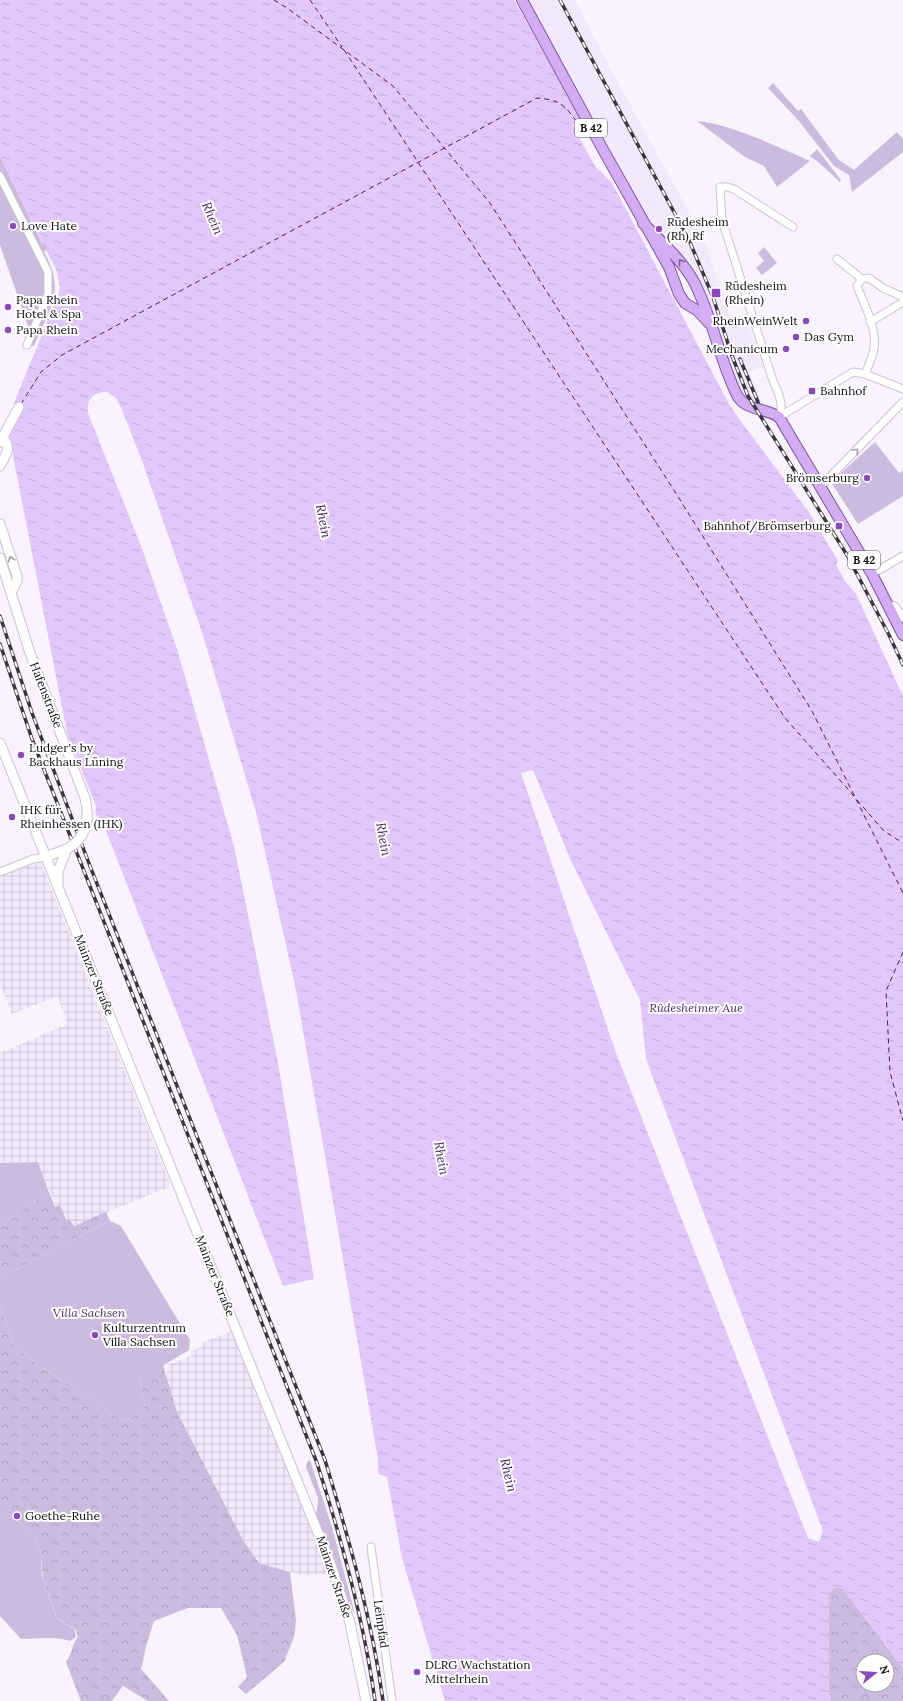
<svg xmlns="http://www.w3.org/2000/svg" width="903" height="1701" font-family="Lora,serif">
<defs>
<pattern id="industrial-grid" width="8" height="8" patternUnits="userSpaceOnUse"><rect width="8" height="8" fill="#f2e9fd"/><path d="M0 4h8M4 0v8" fill="none" stroke="#cec7d8"/></pattern>
<pattern id="forest-crowns" width="20" height="18" patternUnits="userSpaceOnUse"><rect width="20" height="18" fill="#cdbbdf"/><path d="M2 6a3 3 0 1 1 6 0M12 15a3 3 0 1 1 6 0" fill="none" stroke="#afa0be"/></pattern>
<pattern id="water-ripples" width="26" height="14" patternUnits="userSpaceOnUse"><rect width="26" height="14" fill="#e2c7fd"/><path d="M2 4q2-2 4 0t4 0M15 11q2-2 4 0t4 0" fill="none" stroke="#c1aad8"/></pattern>
</defs>
<rect width="100%" height="100%" fill="#f9f3fe"/>
<!-- built -->
<path fill="#f2e9fd" d="M525 0H575L617 81 705 241 731 319 745 315 763 367 749 372 762 402H755L742 396 704 297 656 234 646 218Z"/>
<!-- industrial -->
<path fill="url(#industrial-grid)" d="M40 861 171 1186 74 1226 66 1220 56 1207 38 1162 0 1163V1053L68 1024 57 996 12 1014 0 983V877Z
M232 1331 329 1574 302 1575 259 1563 243 1540 177 1412 166 1376 167 1365 193 1355 191 1351 202 1347 201 1343Z"/>
<!-- green -->
<path fill="#cdbbdf" d="M773 83 798 111 801 109 838 159 854 170 897 132 903 139V152L852 192 849 175 834 166 798 120 768 88Z
M697 121C731 124 778 147 810 161L777 187 764 166 745 157Z
M817 149 841 180 840 182 817 161 810 156Z
M0 156 42 243H45L47 248 44 252C66 291 50 308 34 346L27 345 30 332 0 245Z
M764 247 777 263 762 275 756 268 764 261 758 253Z
M875 442 899 473 903 471V496L858 524 831 482Z
M38 1162 49 1192 0 1226V1163Z
M110 1221 121 1226 190 1340 189 1350 139 1380 145 1406 138 1413 126 1421 111 1414 81 1391 42 1368 14 1345 0 1305V1278Z
M310 1460 332 1527 355 1614 350 1606 334 1560 316 1515 318 1503V1498L306 1467 307 1462Z
M0 1512 18 1521 35 1535 41 1554 42 1576 55 1614 60 1620 75 1630 76 1637 70 1641C54 1636 38 1639 21 1639L0 1616Z"/>
<!-- forest -->
<path fill="url(#forest-crowns)" fill-rule="evenodd" d="M49 1192 55 1207 60 1205 66 1220 69 1219 74 1226 106 1212 110 1221 0 1278V1226Z
M0 1305 14 1345 42 1368 81 1391 111 1414 126 1421 138 1413 145 1406 139 1380 163 1365 177 1412 243 1540 259 1563 290 1572 296 1621 294 1637 284 1662 246 1694 238 1687 247 1677 237 1635 221 1608H188L154 1621 147 1643 141 1669 169 1701H148L123 1686 112 1701H81L66 1662C72 1654 72 1644 78 1637L76 1630 59 1619 55 1613 43 1579 41 1554 35 1535 18 1521 0 1512Z
M836 1587 843 1589 903 1668V1701H831L829 1694V1592ZM863 1661H887V1685H863Z"/>
<!-- water -->
<path fill="url(#water-ripples)" fill-rule="evenodd" d="M0 0H514L581 118 572 125 595 166 612 183 729 404 742 423 808 511 838 561 836 565 845 581 856 594 903 696V1668L843 1589 836 1587 829 1593V1694L831 1701H445L402 1558 387 1477 378 1474V1459L295 985 256 812 202 632 141 458 120 405 116 398 107 392C94 391 86 399 88 413L141 546 177 649 234 846 278 1063 314 1279 283 1286 105 828 95 813 96 806 67 733 9 435 23 411 14 403 59 293 60 287 56 269 46 250 47 248 45 243 43 244 0 156ZM533 770 572 863 640 1000 646 1059 823 1531 819 1542 808 1538 616 1053 521 773Z"/>
<g fill="none" stroke-linecap="round" stroke-linejoin="round">
<!-- ferry -->
<path stroke="#411e5c" stroke-width="1" stroke-dasharray="5 4" stroke-linecap="butt" d="M274 0 287 8 393 86 490 203 677 495 812 711 903 893
M310 0 342 47
M344 50 785 718 854 796
M21 404 41 372 62 355 537 98C559 100 563 103 577 122
M857 800 884 831 903 843
M903 952 886 991 890 1072 903 1121"/>
<defs>
<path id="street" d="M0 176 48 272V294L27 345
M837 259 862 279 857 286C864 305 877 327 874 348 873 357 868 366 865 374
M862 279 869 278 883 288 903 297
M870 322 903 302
M779 417C785 403 777 391 772 378L722 220 720 187H727L734 189 793 227
M779 417 853 372 865 374 903 389
M821 486 903 402
M872 574 903 556
M889 605 895 606 903 618
M0 872 33 859 45 857
M371 1547 392 1701"/>
<path id="secondary" d="M0 442 19 407
M0 466C5 456 13 447 2 438
M0 524 17 576V581L11 593
M0 558 30 653
M0 743 331 1565 350 1623 366 1701
M45 857 67 849
M58 883V871L67 849"/>
<path id="primary" d="M522 0 601 146 669 267 679 294 685 303 698 311 709 323
M643 223C661 242 680 258 693 280 713 317 719 360 738 397 748 411 766 408 779 417L872 574 903 635"/>
</defs>
<!-- street casing -->
<use href="#street" stroke="#cbc2d4" stroke-width="9"/>
<!-- secondary casing -->
<use href="#secondary" stroke="#cbc2d4" stroke-width="11"/>
<!-- primary casing -->
<use href="#primary" stroke="#7c52a1" stroke-width="12"/>
<!-- street -->
<use href="#street" stroke="#fff" stroke-width="7"/>
<!-- secondary -->
<use href="#secondary" stroke="#fff" stroke-width="9"/>
<!-- primary -->
<use href="#primary" stroke="#d3adf4" stroke-width="10"/>
<defs>
<path id="rail" d="M560 0 689 240 713 297 732 356 748 396 847 555 889 635 903 665
M740 359 758 402
M0 616 32 713 90 866 325 1460C349 1540 372 1619 383 1701
M0 644 32 739 317 1463C342 1541 364 1620 375 1701"/>
</defs>
<!-- rail casing -->
<use href="#rail" stroke="#39363c" stroke-width="3.5"/>
<!-- rail -->
<use href="#rail" stroke="#fff" stroke-width="2" stroke-dasharray="6" stroke-linecap="butt"/>
<defs>
<path id="secondary-bridge" d="M30 653 85 798C90 818 88 837 67 849"/>
</defs>
<!-- secondary-bridge casing -->
<use href="#secondary-bridge" stroke="#cbc2d4" stroke-width="11" stroke-linecap="butt"/>
<!-- secondary-bridge -->
<use href="#secondary-bridge" stroke="#fff" stroke-width="9"/>
</g>
<!-- one-way arrows -->
<defs><path id="oneway-chevron" d="M-2-3.5L2.5 0L-2 3.5" fill="none" stroke-width="1.6" stroke-linecap="round" stroke-linejoin="round"/></defs>
<use stroke="#7c658f" href="#oneway-chevron" transform="translate(681 262) rotate(-128)"/>
<g stroke="#a09fa1">
<use href="#oneway-chevron" transform="translate(856 451) rotate(-46)"/>
<use href="#oneway-chevron" transform="translate(11 559) rotate(-108)"/>
</g>
<!-- markers -->
<g fill="#8b49be" stroke="#fff" stroke-width="1.5">
<circle cx="13" cy="226" r="4"/>
<circle cx="659" cy="229" r="4"/>
<rect x="711" y="288" width="10" height="10" rx="2"/>
<circle cx="8" cy="307" r="4"/>
<circle cx="806" cy="321" r="4"/>
<circle cx="8" cy="330" r="4"/>
<circle cx="796" cy="337" r="4"/>
<circle cx="786" cy="349" r="4"/>
<rect x="808" y="387" width="8" height="8" rx="2"/>
<circle cx="867" cy="478" r="4"/>
<rect x="835" y="522" width="8" height="8" rx="2"/>
<circle cx="21" cy="755" r="4"/>
<circle cx="12" cy="817" r="4"/>
<circle cx="95" cy="1335" r="4"/>
<circle cx="17" cy="1516" r="4"/>
<circle cx="417" cy="1672" r="4"/>
</g>
<g text-anchor="middle" stroke-width="4" stroke-linejoin="round" paint-order="stroke">
<!-- shield labels -->
<g fill="#fff" stroke="#58565a" stroke-width="1">
<rect x="575" y="119" width="32" height="18" rx="3"/>
<rect x="848" y="551" width="32" height="18" rx="3"/>
</g>
<g font-size="11" font-weight="bold" fill="#110e14">
<text x="591" y="132">B 42</text>
<text x="864" y="564">B 42</text>
</g>
<!-- poi labels -->
<g font-size="12" fill="#110e14" stroke="#fff" text-anchor="start">
<text x="667" y="226">Rüdesheim<tspan x="667" dy="14">(Rh) Rf</tspan></text>
<text x="21" y="230">Love Hate</text>
<text x="725" y="290">Rüdesheim<tspan x="725" dy="14">(Rhein)</tspan></text>
<text x="16" y="304">Papa Rhein<tspan x="16" dy="14">Hotel &amp; Spa</tspan></text>
<text x="798" y="325" text-anchor="end">RheinWeinWelt</text>
<text x="16" y="334">Papa Rhein</text>
<text x="804" y="341">Das Gym</text>
<text x="778" y="353" text-anchor="end">Mechanicum</text>
<text x="820" y="395">Bahnhof</text>
<text x="859" y="482" text-anchor="end">Brömserburg</text>
<text x="831" y="530" text-anchor="end">Bahnhof/Brömserburg</text>
<text x="29" y="752">Ludger's by<tspan x="29" dy="14">Backhaus Lüning</tspan></text>
<text x="20" y="814">IHK für<tspan x="20" dy="14">Rheinhessen (IHK)</tspan></text>
<text x="103" y="1332">Kulturzentrum<tspan x="103" dy="14">Villa Sachsen</tspan></text>
<text x="25" y="1520">Goethe-Ruhe</text>
<text x="425" y="1669">DLRG Wachstation<tspan x="425" dy="14">Mittelrhein</tspan></text>
</g>
<!-- street labels -->
<g font-size="12" fill="#110e14" stroke="#fff">
<text transform="translate(46 695) rotate(69)" y="4">Hafenstraße</text>
<text transform="translate(94 975) rotate(68)" y="4">Mainzer Straße</text>
<text transform="translate(215 1276) rotate(68)" y="4">Mainzer Straße</text>
<text transform="translate(334 1577) rotate(71)" y="4">Mainzer Straße</text>
<text transform="translate(381 1624) rotate(82)" y="4">Leinpfad</text>
</g>
<!-- park labels -->
<g font-size="12" font-style="italic" fill="#502e6d" stroke="#fff">
<text x="696" y="1012">Rüdesheimer Aue</text>
<text x="89" y="1317">Villa Sachsen</text>
</g>
<!-- water labels -->
<g font-size="13" font-style="italic" fill="#411e5c" stroke="#fff">
<text transform="translate(213 218) rotate(67)" y="5">Rhein</text>
<text transform="translate(324 521) rotate(79)" y="5">Rhein</text>
<text transform="translate(384 839) rotate(80)" y="5">Rhein</text>
<text transform="translate(442 1158) rotate(80)" y="5">Rhein</text>
<text transform="translate(509 1475) rotate(77)" y="5">Rhein</text>
</g>
</g>
<!-- north arrow -->
<g transform="translate(875 1673) rotate(72)"><circle r="19" fill="#ffffff" stroke="#a09fa1"/>
<path d="M0-3L7 15L0 10L-7 15Z" fill="#8b49be"/>
<text y="-6" font-size="11" font-weight="bold" text-anchor="middle" fill="#110e14">N</text>
</g>
</svg>
